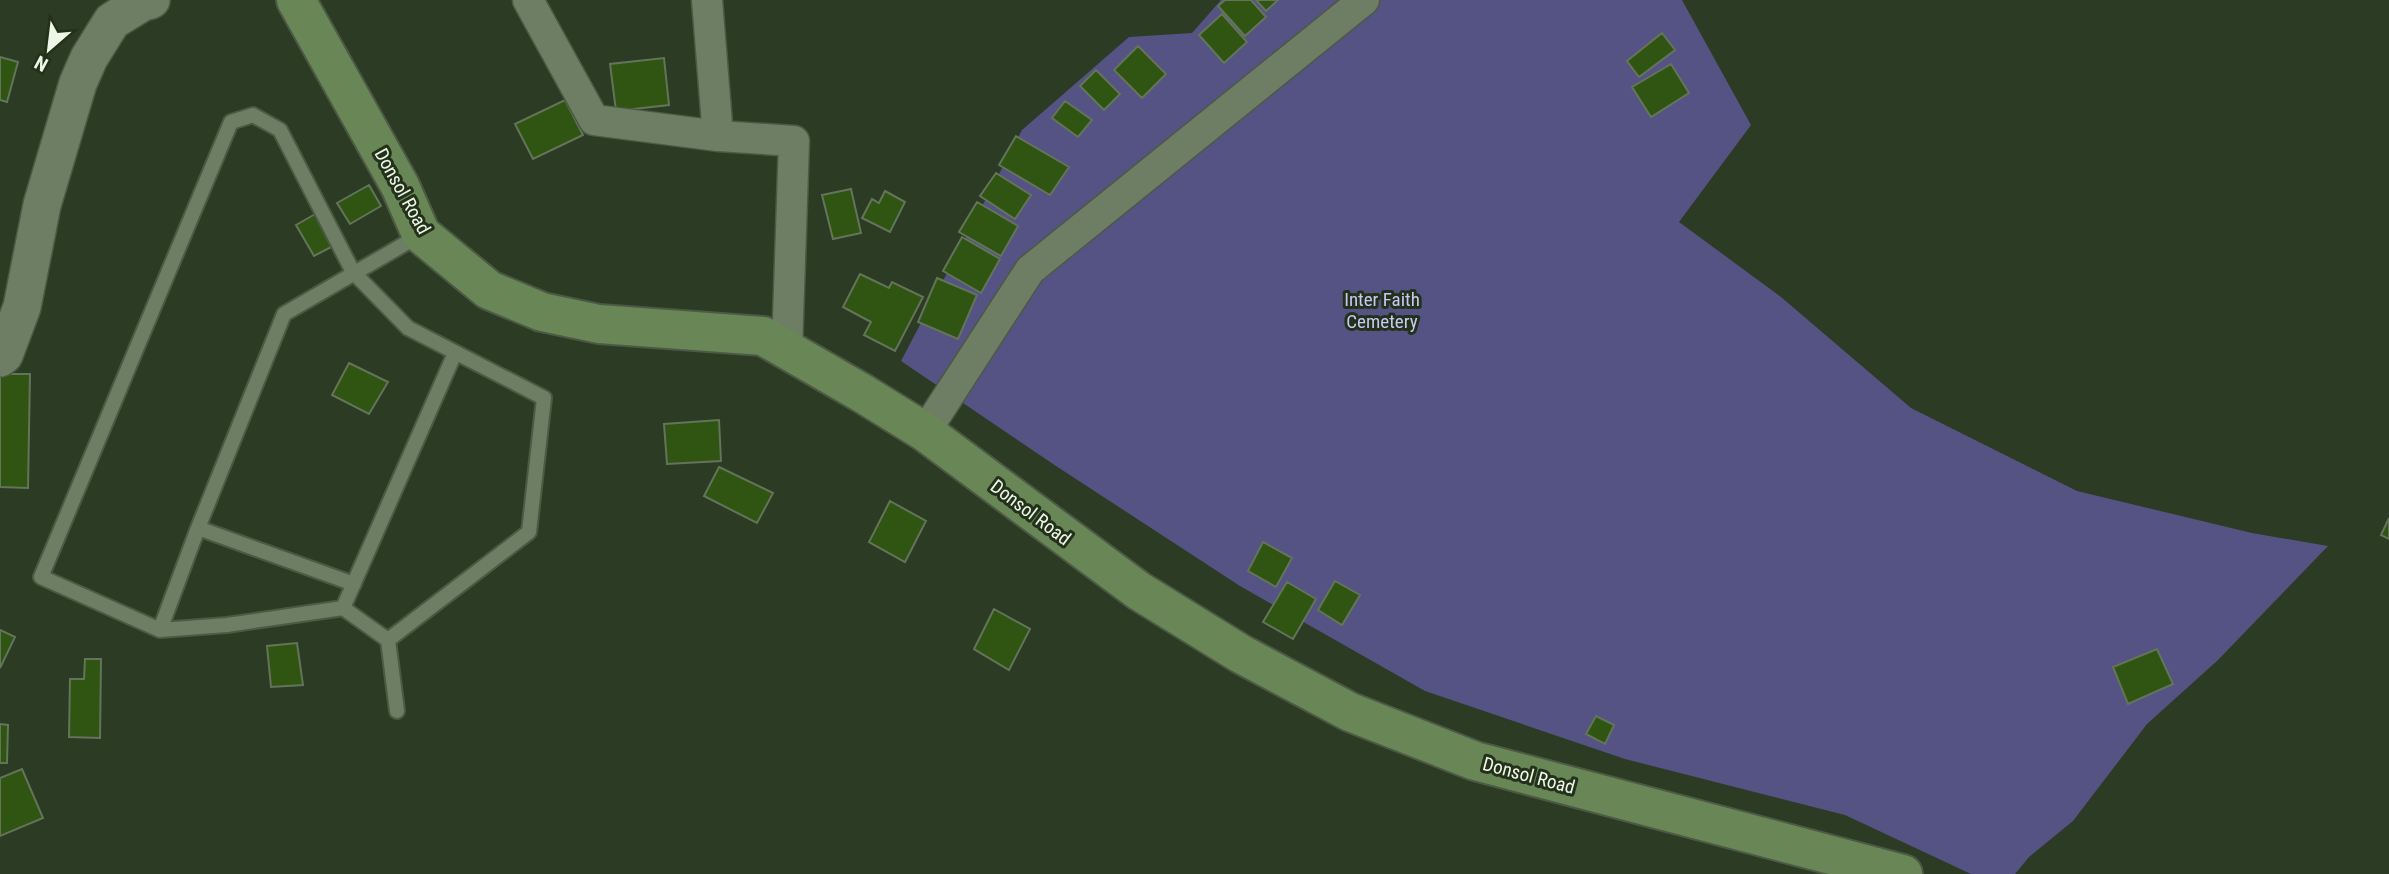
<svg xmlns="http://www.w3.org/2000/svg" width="2389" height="874" font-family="'Roboto Condensed',sans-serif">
<rect width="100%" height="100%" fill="#2c3b24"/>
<!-- green -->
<path fill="#555384" d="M1221 0H1682L1751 125 1679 222 1781 297 1911 408 2077 491 2252 533 2328 546 2218 660 2147 724 2073 821 2029 857 2015 874H1971L1845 815 1625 759 1425 691 1240 586 1056 466 901 361 1022 130 1129 37 1192 33Z"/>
<!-- building -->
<path fill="#305512" stroke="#63745a" stroke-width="2" d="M1225 0H1251L1266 17 1245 36 1218 6Z
M1256 0H1278L1266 11Z
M1222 14 1247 42 1224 63 1199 35Z
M1662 33 1675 50 1639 77 1627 61Z
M1138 46 1166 74 1142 98 1114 70Z
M0 57 18 62 7 102 0 100Z
M664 58 669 105 616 111 610 64Z
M1671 64 1689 93 1651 117 1632 87Z
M1096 70 1120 94 1104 110 1080 86Z
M565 100 583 135 533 159 515 124Z
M1065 101 1092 120 1078 137 1052 118Z
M1016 136 1069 167 1050 195 999 165Z
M996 173 1031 195 1015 219 980 196Z
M369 185 381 206 350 224 337 203Z
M851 189 861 233 833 239 822 195Z
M885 191 905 202 890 232 862 218 872 199 879 203Z
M977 202 1018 226 1001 256 959 232Z
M317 213 335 245 314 256 296 225Z
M962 237 1000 259 981 293 943 271Z
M860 274 889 288 892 282 923 297 895 351 864 335 871 322 843 307Z
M937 278 977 295 958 339 918 322Z
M349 363 388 382 369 414 332 395Z
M0 374H30L28 488 0 487Z
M719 420 721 461 667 464 664 424Z
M719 467 773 493 757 523 704 496Z
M890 501 926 521 905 562 869 542Z
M2389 518V539L2381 535Z
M1263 542 1292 558 1276 587 1248 571Z
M1335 581 1360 595 1342 625 1318 610Z
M1287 582 1316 599 1293 639 1263 622Z
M994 609 1030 629 1009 670 974 649Z
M0 630 15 637 0 668Z
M297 643 303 685 271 687 267 646Z
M2157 649 2173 684 2128 704 2113 667Z
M85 659H101L100 738 69 737 70 679H84Z
M1596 716 1614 725 1605 744 1586 734Z
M0 724 8 725 7 763H0Z
M22 769 43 818 0 836V778Z"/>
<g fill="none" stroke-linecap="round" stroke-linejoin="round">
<defs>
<path id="service" d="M198 528 354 584
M343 608 455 353
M160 630 198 528 284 314 420 235
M388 640 529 532 544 398 408 328 353 272 280 130 253 115 231 122 41 577 160 630 227 625 343 608 388 640 397 711"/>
<path id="minor" d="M528 0 594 120 718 136 794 141 787 349
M707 0 718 136
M925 432 1030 270 1364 0"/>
<path id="tertiary" d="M0 358 4 355 22 307 42 205 78 83 89 58 112 21 143 2 151 0"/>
<path id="secondary" d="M296 0 400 186 421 234 489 290 542 312 599 324 763 336 862 393 925 432 1139 591 1241 654 1350 712 1475 761 1903 874"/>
</defs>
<!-- service casing -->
<use href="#service" stroke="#4c5945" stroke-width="18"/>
<!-- minor casing -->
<use href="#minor" stroke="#4c5945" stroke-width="33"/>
<!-- tertiary casing -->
<use href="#tertiary" stroke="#4c5945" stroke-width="40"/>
<!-- secondary casing -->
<use href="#secondary" stroke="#4c5945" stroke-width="42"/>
<!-- service -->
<use href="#service" stroke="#6d7e64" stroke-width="14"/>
<!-- minor -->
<use href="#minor" stroke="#6d7e64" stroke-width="30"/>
<!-- tertiary -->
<use href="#tertiary" stroke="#6d7e64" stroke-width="37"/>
<!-- secondary -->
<use href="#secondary" stroke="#698656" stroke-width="38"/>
</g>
<g text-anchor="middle" stroke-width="6" stroke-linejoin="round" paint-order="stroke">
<!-- street labels -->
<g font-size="19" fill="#edf7e8" stroke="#23311a">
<text transform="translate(403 191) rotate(61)" y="7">Donsol Road</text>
<text transform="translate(1031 512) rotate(37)" y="7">Donsol Road</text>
<text transform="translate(1529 775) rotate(15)" y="7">Donsol Road</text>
</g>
<!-- park labels -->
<g font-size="19" fill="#c7c8f6" stroke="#23311a">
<text x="1382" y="306">Inter Faith<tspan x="1382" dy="22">Cemetery</tspan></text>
</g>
</g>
<!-- north arrow -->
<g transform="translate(49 49) rotate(208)" stroke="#23311a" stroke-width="5" paint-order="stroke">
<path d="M0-5L12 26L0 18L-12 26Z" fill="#edf7e8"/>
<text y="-10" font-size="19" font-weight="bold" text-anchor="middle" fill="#edf7e8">N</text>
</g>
</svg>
